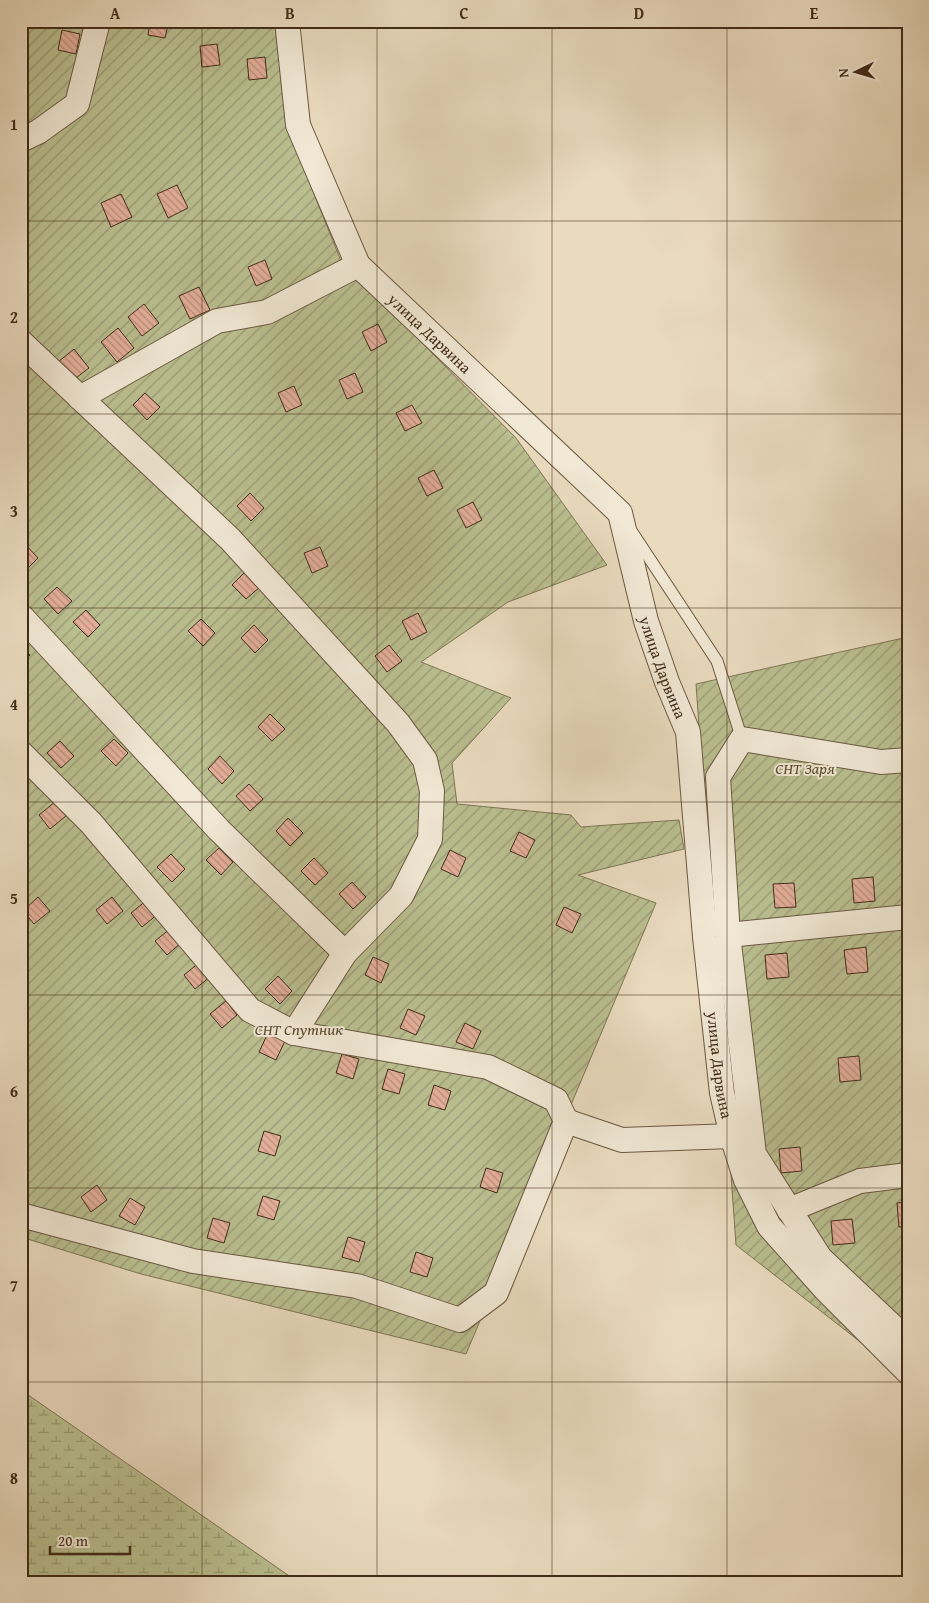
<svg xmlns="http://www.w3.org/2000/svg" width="929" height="1603" font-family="'Gentium Book Plus',serif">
<defs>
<pattern id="wetland-marsh" width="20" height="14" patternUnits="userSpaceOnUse" patternTransform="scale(1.25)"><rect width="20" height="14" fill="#babf90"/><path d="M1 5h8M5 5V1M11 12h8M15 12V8" fill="none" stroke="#999b75"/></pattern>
<pattern id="garden-furrows" width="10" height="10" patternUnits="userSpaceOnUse" patternTransform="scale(1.25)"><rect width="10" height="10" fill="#babf90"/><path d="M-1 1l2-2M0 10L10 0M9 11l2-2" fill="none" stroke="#999b75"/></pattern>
<pattern id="building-back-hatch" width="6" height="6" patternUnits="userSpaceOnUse" patternTransform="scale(1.25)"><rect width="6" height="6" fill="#e4af9a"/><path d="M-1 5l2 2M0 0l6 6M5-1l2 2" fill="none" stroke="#ba8f7d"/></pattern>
</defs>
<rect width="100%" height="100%" fill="#eadbbf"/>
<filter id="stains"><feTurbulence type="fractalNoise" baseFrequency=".004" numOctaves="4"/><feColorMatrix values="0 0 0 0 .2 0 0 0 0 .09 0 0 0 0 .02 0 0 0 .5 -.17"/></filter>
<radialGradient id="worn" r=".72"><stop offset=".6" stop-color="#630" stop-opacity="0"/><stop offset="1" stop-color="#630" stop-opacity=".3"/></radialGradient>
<!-- wetland -->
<path fill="url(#wetland-marsh)" stroke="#7e7654" d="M21 1390 298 1582H21Z"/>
<!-- garden -->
<path fill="url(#garden-furrows)" stroke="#7e7654" d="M21 21H275L286 124 341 261 516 438 607 565 508 602 421 662 511 698 452 763 457 804 571 815 581 827 679 820 684 849 578 875 656 903 466 1354 141 1274 21 1237Z
M908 637V1379L736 1245 696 684Z"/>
<!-- building -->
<path fill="url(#building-back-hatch)" stroke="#412c18" d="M150 21H169L165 38 148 35Z
M62 30 80 34 76 54 58 50Z
M217 44 220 65 202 67 200 46Z
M265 57 267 78 249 80 247 59Z
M177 185 188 208 168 218 157 194Z
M121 194 132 217 111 227 101 203Z
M265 260 272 279 256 286 248 267Z
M199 287 210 310 190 319 179 296Z
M144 304 159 323 142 336 128 317Z
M378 324 387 342 371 351 362 332Z
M118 328 134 348 117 362 101 342Z
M74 349 89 368 72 381 58 362Z
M355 373 363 392 347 399 339 380Z
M294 386 302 405 286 412 278 393Z
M145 393 160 407 147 420 133 405Z
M412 405 422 423 405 431 396 413Z
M434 470 443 488 427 496 418 478Z
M250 493 264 508 251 521 237 506Z
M473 502 482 520 466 528 457 510Z
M24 543 38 558 25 571 21 566V546Z
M320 547 328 566 312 573 304 553Z
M245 572 260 587 246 599 232 585Z
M57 587 72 601 58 614 44 599Z
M86 610 100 625 88 637 73 622Z
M418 613 427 632 411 640 402 621Z
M201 619 215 633 203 646 188 631Z
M254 625 268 640 255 653 241 638Z
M389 645 402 661 387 672 375 656Z
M21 646 30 655 21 664Z
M270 714 285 729 272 741 258 727Z
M114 739 128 753 116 766 101 751Z
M60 741 74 756 61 768 47 753Z
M220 756 234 771 222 784 208 769Z
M249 784 263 799 250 811 236 796Z
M55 802 66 816 50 829 39 815Z
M288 818 303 833 290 846 276 831Z
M519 832 535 840 526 858 510 851Z
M219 848 233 862 221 875 206 860Z
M450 850 466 858 458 877 441 869Z
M171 854 185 869 172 882 157 867Z
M314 858 328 873 315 885 301 871Z
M873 877 875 901 854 903 852 879Z
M352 882 366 897 353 909 339 894Z
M794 883 796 907 775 908 773 884Z
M38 897 50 911 34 924 23 911Z
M112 897 123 911 107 924 96 910Z
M147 900 158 914 142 927 131 913Z
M564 907 581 914 572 933 556 925Z
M171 928 182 942 167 955 155 941Z
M866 947 868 972 847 974 844 950Z
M787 953 789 977 767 979 765 955Z
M373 957 389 964 381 983 365 975Z
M200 962 211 976 195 989 184 975Z
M278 976 292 991 280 1004 265 989Z
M226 1001 237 1015 222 1028 210 1014Z
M408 1009 425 1016 416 1035 400 1028Z
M465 1023 481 1031 473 1049 456 1042Z
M268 1033 285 1041 276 1060 259 1052Z
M342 1054 359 1059 353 1079 336 1073Z
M859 1056 861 1080 840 1082 838 1058Z
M388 1069 405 1074 399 1094 382 1089Z
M434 1085 451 1091 445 1110 428 1105Z
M264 1131 281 1136 275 1156 258 1151Z
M800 1147 802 1171 781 1173 779 1149Z
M486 1168 503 1173 497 1193 480 1187Z
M97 1185 107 1200 91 1212 81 1197Z
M263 1196 280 1201 274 1220 257 1215Z
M130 1198 145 1207 135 1225 119 1216Z
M908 1202V1226L899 1227 897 1203Z
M213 1218 230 1223 224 1243 207 1238Z
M852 1219 855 1243 833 1245 831 1221Z
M348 1237 365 1242 359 1262 342 1257Z
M416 1252 433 1258 427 1277 410 1272Z"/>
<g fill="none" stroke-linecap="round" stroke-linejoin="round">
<defs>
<path id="lane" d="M632 532 717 661 742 739"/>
<g id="street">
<path id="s1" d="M287 21 298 125 358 265 620 513 646 621 667 682 688 732 705 937 722 1093 732 1136 746 1180 769 1226 826 1290 908 1372"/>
<path d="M21 140 38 132 77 104 98 21"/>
<path d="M21 342 230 539 398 723 425 760 432 791 430 839 401 896 345 953 294 1033"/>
<path d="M80 398 217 321 267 312 358 265"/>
<path d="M21 616 219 830 345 953"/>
<path d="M21 753 91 823 250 1010 294 1033 488 1067 556 1100 566 1121 496 1293 460 1320 357 1286 193 1261 21 1215"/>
<path d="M908 760 881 762 742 739 718 777 728 935 754 1154 820 1258 908 1341"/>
<path d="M728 935 908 917"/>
<path d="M566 1121 622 1140 732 1136"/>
<path d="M789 1210 860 1181 908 1175"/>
</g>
</defs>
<!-- lane casing -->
<use href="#lane" stroke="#6b5842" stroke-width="13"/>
<!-- street casing -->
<use href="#street" stroke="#6b5842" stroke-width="26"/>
<!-- lane -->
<use href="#lane" stroke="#f1e8d5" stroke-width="11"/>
<!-- street -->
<use href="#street" stroke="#f1e8d5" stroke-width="24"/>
</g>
<!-- grid -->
<path fill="none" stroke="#412c18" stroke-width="1" stroke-opacity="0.55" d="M202 21V1582M377 21V1582M552 21V1582M727 21V1582M21 221H908M21 414H908M21 608H908M21 802H908M21 995H908M21 1188H908M21 1382H908"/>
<g text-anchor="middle" stroke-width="4" stroke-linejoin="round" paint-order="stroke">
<!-- street labels -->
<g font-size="16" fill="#412c18" stroke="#f1e8d5">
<text dy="6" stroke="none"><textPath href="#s1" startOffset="356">улица Дарвина</textPath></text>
<text dy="6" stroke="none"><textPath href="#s1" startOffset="778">улица Дарвина</textPath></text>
<text dy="6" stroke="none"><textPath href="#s1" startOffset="1182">улица Дарвина</textPath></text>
</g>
<!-- park labels -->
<g font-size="16" font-style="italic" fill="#594930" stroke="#f1e8d5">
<text x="805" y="774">СНТ Заря</text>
<text x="299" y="1035">СНТ Спутник</text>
</g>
</g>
<!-- margin -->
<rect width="929" height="1603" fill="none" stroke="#eadbbf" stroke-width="55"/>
<!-- north arrow -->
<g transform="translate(856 72) rotate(265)" stroke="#f1e8d5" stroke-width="4" paint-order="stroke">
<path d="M0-4L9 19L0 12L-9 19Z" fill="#412c18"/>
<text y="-8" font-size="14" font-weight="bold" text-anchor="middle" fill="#412c18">N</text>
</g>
<!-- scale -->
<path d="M50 1546v8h80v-8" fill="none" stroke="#412c18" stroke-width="2.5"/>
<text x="58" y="1546" font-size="15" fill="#412c18" stroke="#f1e8d5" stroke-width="4" paint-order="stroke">20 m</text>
<rect x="28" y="28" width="874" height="1548" fill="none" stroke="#412c18" stroke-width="2"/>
<g font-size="16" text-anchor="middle" font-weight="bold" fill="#412c18">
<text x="115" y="19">A</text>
<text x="290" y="19">B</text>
<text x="464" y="19">C</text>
<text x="639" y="19">D</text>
<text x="814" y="19">E</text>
<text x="14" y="130">1</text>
<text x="14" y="323">2</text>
<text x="14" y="517">3</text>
<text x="14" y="710">4</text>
<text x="14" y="904">5</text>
<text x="14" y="1097">6</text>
<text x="14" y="1291">7</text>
<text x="14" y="1484">8</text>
</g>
<rect width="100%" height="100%" filter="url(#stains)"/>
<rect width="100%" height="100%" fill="url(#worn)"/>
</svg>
